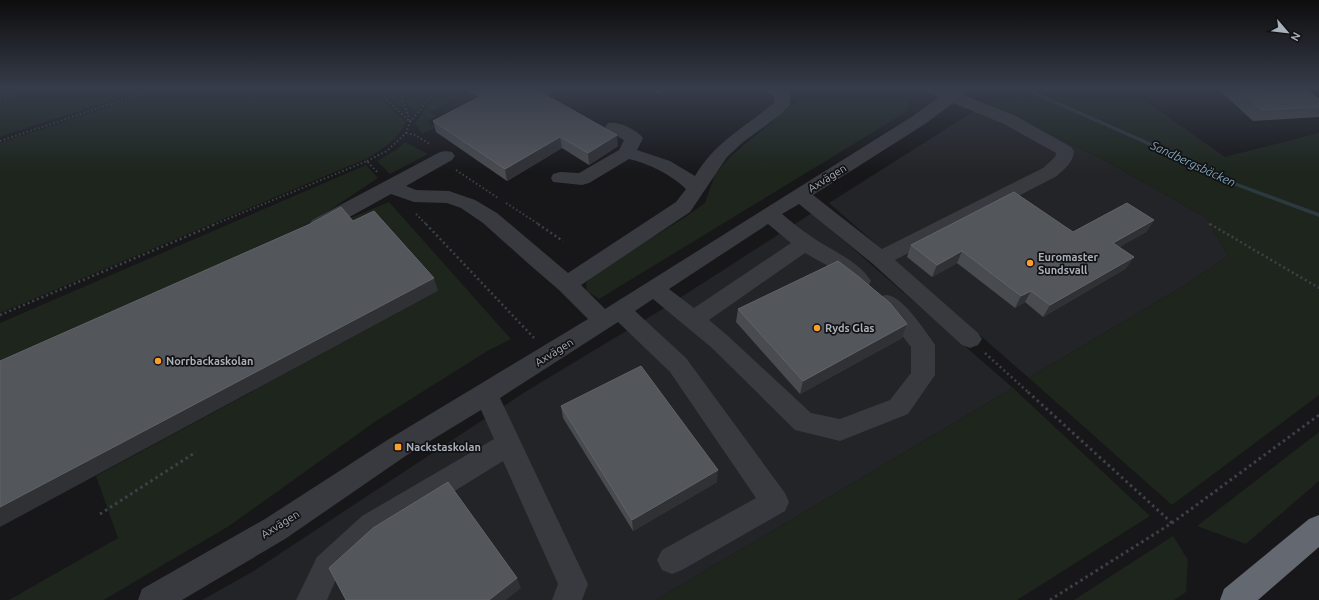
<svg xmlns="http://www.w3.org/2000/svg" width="1319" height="600" font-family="Ubuntu,sans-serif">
<rect width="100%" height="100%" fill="#17171a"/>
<!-- built -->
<path fill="#232427" d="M987 103 1108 162 1207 218 1228 256 1190 282 1029 378 829 203Z
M812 213 1013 388 656 600H202L252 572 525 392 661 310Z"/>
<!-- green -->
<path fill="#1d251d" d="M19 89H147L0 137V101Z
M163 89H369L406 122C398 140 384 148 368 158L0 313V143Z
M380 89H398L397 95 404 109Z
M408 89H432L416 111 412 110 407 96Z
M441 89H453L451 90 459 96 431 112 437 116 427 121 436 127 422 134 415 123Z
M817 89H902L907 95 909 106 903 114 599 299 587 291 586 283 594 273 684 218 705 203 715 174 731 156 791 106Z
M1005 89H1128L1225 157 1319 133V395L1172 505 1029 378 1190 282 1228 256 1207 218 1108 162 987 103Z
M405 142 428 154 390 174 377 161 397 149Z
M366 165 378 178 310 223 0 363V323Z
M389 202 511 339 489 350 376 421 229 526 107 598 103 600H9L118 538 96 476 438 291 346 220Z
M1013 388 1150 516 1017 600H656Z
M1319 432V481L1246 544 1197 526Z
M1173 536 1188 560 1186 592 1174 600H1074Z"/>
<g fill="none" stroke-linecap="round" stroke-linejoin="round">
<!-- stream -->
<path fill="#2c393f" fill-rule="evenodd" d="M1022 89H1029L1145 140 1229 180 1319 213V217L1225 182 1141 142Z"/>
<!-- path-far2 -->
<path stroke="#3e4146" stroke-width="2" stroke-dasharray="1.5 2.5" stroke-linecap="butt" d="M375 89 410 122
M402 89 401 95 410 121
M0 98 15 89
M0 99 32 89
M406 133 415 135 431 145
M0 141 156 89
M367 161 387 151 406 133 410 122 437 89
M456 170 498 198
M506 203 540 225
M416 214 427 225
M1209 224 1212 225
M213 225 367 161 377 172"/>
<!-- path-far1 -->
<path stroke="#3e4146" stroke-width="2.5" stroke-dasharray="2 3" stroke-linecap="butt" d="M426 224 534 338
M538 224 563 241
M1210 224 1319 288
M0 315 216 224
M985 353 1029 393"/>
<!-- path -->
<path stroke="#3e4146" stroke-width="3" stroke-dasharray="2.5 3.5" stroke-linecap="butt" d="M1028 392 1172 523
M100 514 196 452
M1050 600 1172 523 1319 415"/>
<!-- minor -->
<path fill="#383a3f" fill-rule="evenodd" d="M763 89 788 90 790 93V105L780 115 743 142 727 157 690 212 581 285 605 309 913 116 939 97 927 92 925 89H969L963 95 1016 116 1071 147 1074 151C1073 163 1065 168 1057 176L895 260 978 333 982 339 978 345 970 348 962 345 873 264 799 204 782 214C792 222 801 230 812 237 830 250 859 261 871 281L868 287 860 289 852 287 828 266 805 253 709 320 728 336 811 413 840 419 890 400 911 373V347L887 316 878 309 875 303 878 297C881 296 884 295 887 295 903 297 922 327 931 339L935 345V375L908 414 840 441 795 430 712 348 653 299 635 311 686 358 785 493 789 502 785 511 682 570 672 574 662 570 657 560 662 550 756 498 670 372 618 322 500 398 588 584 582 600H552L558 584 503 461 382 536 337 577 327 600H296L317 557 362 516 494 439 481 410 407 455 285 539 182 600H138L142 589 265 519 389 439 588 319 559 290 530 265 483 223 461 208 447 203 414 202 391 194 326 230 319 232 312 230 309 225 312 220 440 152 446 151 452 152 455 156 452 160 406 186 416 190 449 191 475 200 497 213 568 273 676 202 686 189C670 174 650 164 629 159L589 183 582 185 553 182 551 178 553 174 560 172 579 173 619 150 624 140 608 131 605 127 608 123C619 121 636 129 643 138L637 150 670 161 695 176C716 141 743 129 774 103V96L765 92ZM953 103 1004 124 1056 153 1055 157 1043 168 882 249 813 195 925 124ZM768 224 791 243 694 308 669 289Z"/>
<!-- highway -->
<path fill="#646870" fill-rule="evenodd" d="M1319 515V547L1258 600H1220L1224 589 1309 519Z"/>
</g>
<!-- wall -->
<path fill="#484b4f" d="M464 89H561L548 96 618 146 589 165 562 148 507 181 436 132 433 121 479 97Z
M649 89H668L659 94Z
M1218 89H1263L1265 91 1319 99V117L1253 121Z
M1154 220 1146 232 1119 247 1134 257 1125 269 1043 317 1025 302 1015 308 957 263 932 277 907 257 911 245 1073 232Z
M738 309 907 324 902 338 800 394 736 322Z
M561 406 717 482 633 531 563 418Z"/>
<!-- shaded-wall -->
<path fill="#303135" d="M539 89H561L539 101 537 90Z
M659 89H668L659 94Z
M617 135 618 146 589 165 588 153Z
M560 137 562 148 507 181 505 169Z
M1154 220 1146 232 1106 255 1113 243Z
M962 251 957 263 932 277 937 265Z
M1134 257 1125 269 1043 317 1050 305Z
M434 278 438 291 0 527V507Z
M1031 291 1025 302 1015 308 1021 296Z
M907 324 902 338 800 394 803 381Z
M718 470 717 482 633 531 632 520Z
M517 578 521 588 506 600H489Z"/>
<!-- building -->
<path fill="#53565b" stroke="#60646a" d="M481 89H539L537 90 617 135 588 153 560 137 505 169 433 121 487 93Z
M1237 89H1263L1265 91 1306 89 1319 99V107L1261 110Z
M1014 192 1073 232 1127 203 1154 220 1113 243 1134 257 1050 305 1031 291 1021 296 962 251 937 265 911 245Z
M341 207 353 221 374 211 434 278 0 507V361L310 224Z
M838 261 859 277 890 303 907 324 803 381 738 309Z
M641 366 718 470 632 520 561 406Z
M448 482 517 578 489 600H346L329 568 373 528Z"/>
<!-- sky -->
<linearGradient id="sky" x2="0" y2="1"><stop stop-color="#0d0d0e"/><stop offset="0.51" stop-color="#363c49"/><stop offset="1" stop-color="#363c49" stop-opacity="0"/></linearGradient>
<rect width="1319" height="173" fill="url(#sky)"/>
<!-- markers -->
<g fill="#fd9e2c" stroke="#121215" stroke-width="1.5">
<circle cx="1030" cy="263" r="4"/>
<circle cx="817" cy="328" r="4"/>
<circle cx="158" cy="361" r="4"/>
<rect x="394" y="443" width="8" height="8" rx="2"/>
</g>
<g text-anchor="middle" stroke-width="3.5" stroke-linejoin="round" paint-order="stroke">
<!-- street labels -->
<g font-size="11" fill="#a9b0ba" stroke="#121215">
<text transform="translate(827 178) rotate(-32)" y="4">Axvägen</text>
<text transform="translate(554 352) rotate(-32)" y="4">Axvägen</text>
<text transform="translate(280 524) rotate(-32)" y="4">Axvägen</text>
</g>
<!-- poi labels -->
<g font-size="11" font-weight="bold" fill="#a9b0ba" stroke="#121215" text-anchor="start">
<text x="1038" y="261">Euromaster<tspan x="1038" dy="13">Sundsvall</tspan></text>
<text x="825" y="332">Ryds Glas</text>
<text x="166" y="365">Norrbackaskolan</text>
<text x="406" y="451">Nackstaskolan</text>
</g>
<!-- water labels -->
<g font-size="12" font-style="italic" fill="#7ea3b7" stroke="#121215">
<text transform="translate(1193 164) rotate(25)" y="4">Sandbergsbäcken</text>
</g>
</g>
<!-- north arrow -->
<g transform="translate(1287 32) rotate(118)" stroke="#121215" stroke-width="3" paint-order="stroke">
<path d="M0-3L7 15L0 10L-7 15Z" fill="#a9b0ba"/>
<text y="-6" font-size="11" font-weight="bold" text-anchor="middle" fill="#a9b0ba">N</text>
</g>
</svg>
